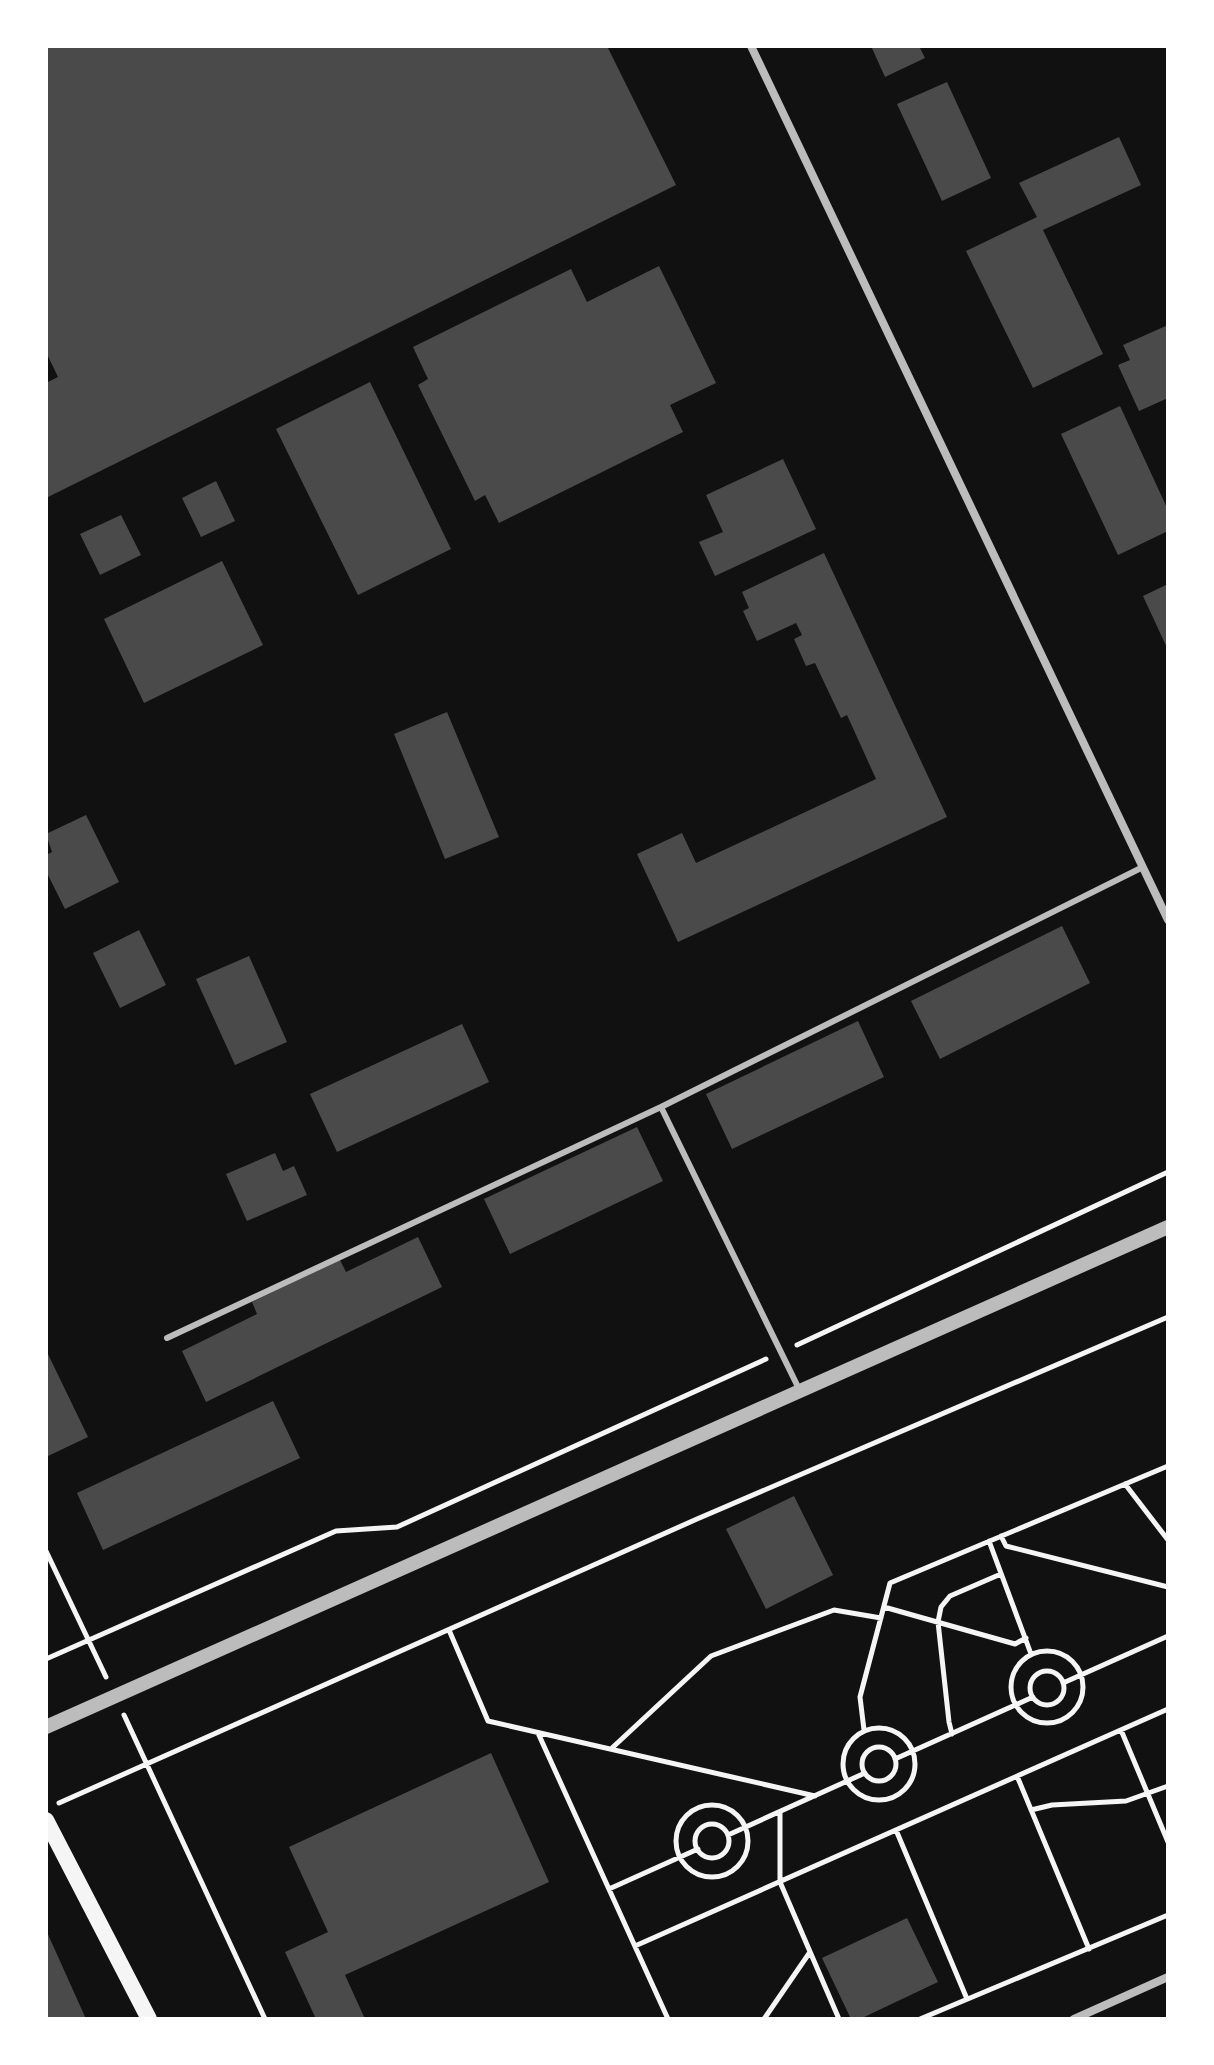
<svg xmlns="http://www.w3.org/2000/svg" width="1214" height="2065" font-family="Mulish,sans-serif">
<rect width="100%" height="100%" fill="#111"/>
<!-- building -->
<path fill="#4a4a4a" d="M53 46H607L676 185 46 498V383L58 377 46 352V49Z
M871 46H919L925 58 885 77Z
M947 82 991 178 942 201 897 104Z
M1119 137 1141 185 1043 230 1103 354 1033 388 966 251 1037 217 1019 183Z
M659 266 716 383 670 405 683 432 499 523 485 495 475 501 418 385 428 379 413 347 571 269 587 302Z
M1168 325V398L1139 411 1118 365 1130 360 1123 345Z
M370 382 451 549 358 595 276 429Z
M1120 406 1168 510V531L1118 555 1061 434Z
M783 459 816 529 715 576 699 542 723 532 706 495Z
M216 481 235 521 201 537 182 498Z
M121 515 141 555 100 575 80 534Z
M824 553 947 817 678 942 637 854 682 833 696 863 876 779 847 715 841 718 815 663 806 666 794 639 802 635 796 623 757 641 743 611 749 608 742 592Z
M222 561 263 645 144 703 104 619Z
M1168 584V650L1143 596Z
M447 712 499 837 445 859 394 734Z
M86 815 119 882 65 909 46 871V855L52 852 46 834Z
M1062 926 1090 983 940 1059 911 1001Z
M139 930 166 985 120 1008 93 953Z
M249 956 287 1042 235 1065 196 979Z
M858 1021 884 1077 732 1149 706 1094Z
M462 1024 489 1082 337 1152 310 1094Z
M637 1127 663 1181 510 1254 484 1199Z
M275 1153 283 1171 294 1166 307 1195 247 1221 226 1174Z
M418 1237 442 1287 206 1402 182 1351 257 1314 252 1302 340 1260 346 1272Z
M46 1350 88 1437 46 1457Z
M273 1401 300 1458 103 1550 77 1493Z
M794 1496 833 1575 766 1609 726 1529Z
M491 1753 549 1882 345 1975 365 2019H316L285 1952 328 1932 289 1847Z
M907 1918 938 1982 860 2019H851L822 1958Z
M46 1930 86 2019H46Z"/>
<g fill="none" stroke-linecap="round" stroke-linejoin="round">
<!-- path -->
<path stroke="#f5f5f5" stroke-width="5" d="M797 1345 1168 1172
M1125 1484 1168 1540
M1001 1536 1006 1546 1168 1587
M989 1541 1031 1654
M46 1551 106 1677
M884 1607 1015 1644 1026 1638
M449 1630 488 1721 815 1796
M1011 1687a36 36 0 1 1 72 0a36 36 0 1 1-72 0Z
M46 1659 336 1531 397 1527 766 1359
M1030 1688a17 17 0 1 1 34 0a17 17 0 1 1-34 0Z
M1063 1683 1168 1636
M124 1715 265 2019
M843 1764a36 36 0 1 1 72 0a36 36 0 1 1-72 0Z
M864 1730 860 1697 890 1583 1168 1466
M1121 1730 1168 1842
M538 1733 668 2019
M952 1734 949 1722 938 1622 941 1607 950 1596 1001 1574
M862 1764a17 17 0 1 1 34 0a17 17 0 1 1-34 0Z
M612 1748 711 1656 834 1610 881 1618
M895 1759 1033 1697
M1017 1776 1089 1949
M59 1803 697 1519 1168 1317
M676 1841a36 36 0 1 1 72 0a36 36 0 1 1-72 0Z
M1031 1810 1052 1805 1126 1801 1168 1786
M780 1812V1882L839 2019
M695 1841a17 17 0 1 1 34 0a17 17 0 1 1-34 0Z
M896 1830 967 1999
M728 1835 865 1773
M609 1889 698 1849
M635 1946 1168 1709
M764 2019 810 1952
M920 2019 1168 1915"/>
<!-- service -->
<path stroke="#bcbcbc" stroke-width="6" d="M661 1107 800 1391
M167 1338 661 1107 1143 867"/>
<!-- minor -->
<path stroke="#bcbcbc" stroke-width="8" d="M751 46 1168 920
M1074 2019 1168 1977"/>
<!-- tertiary -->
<path stroke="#bcbcbc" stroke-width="14" d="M46 1727 1168 1227"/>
<!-- secondary -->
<path stroke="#f5f5f5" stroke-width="16" d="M46 1820 149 2019"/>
</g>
<!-- border -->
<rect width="1214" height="2065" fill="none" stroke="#ffffff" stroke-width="96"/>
</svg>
